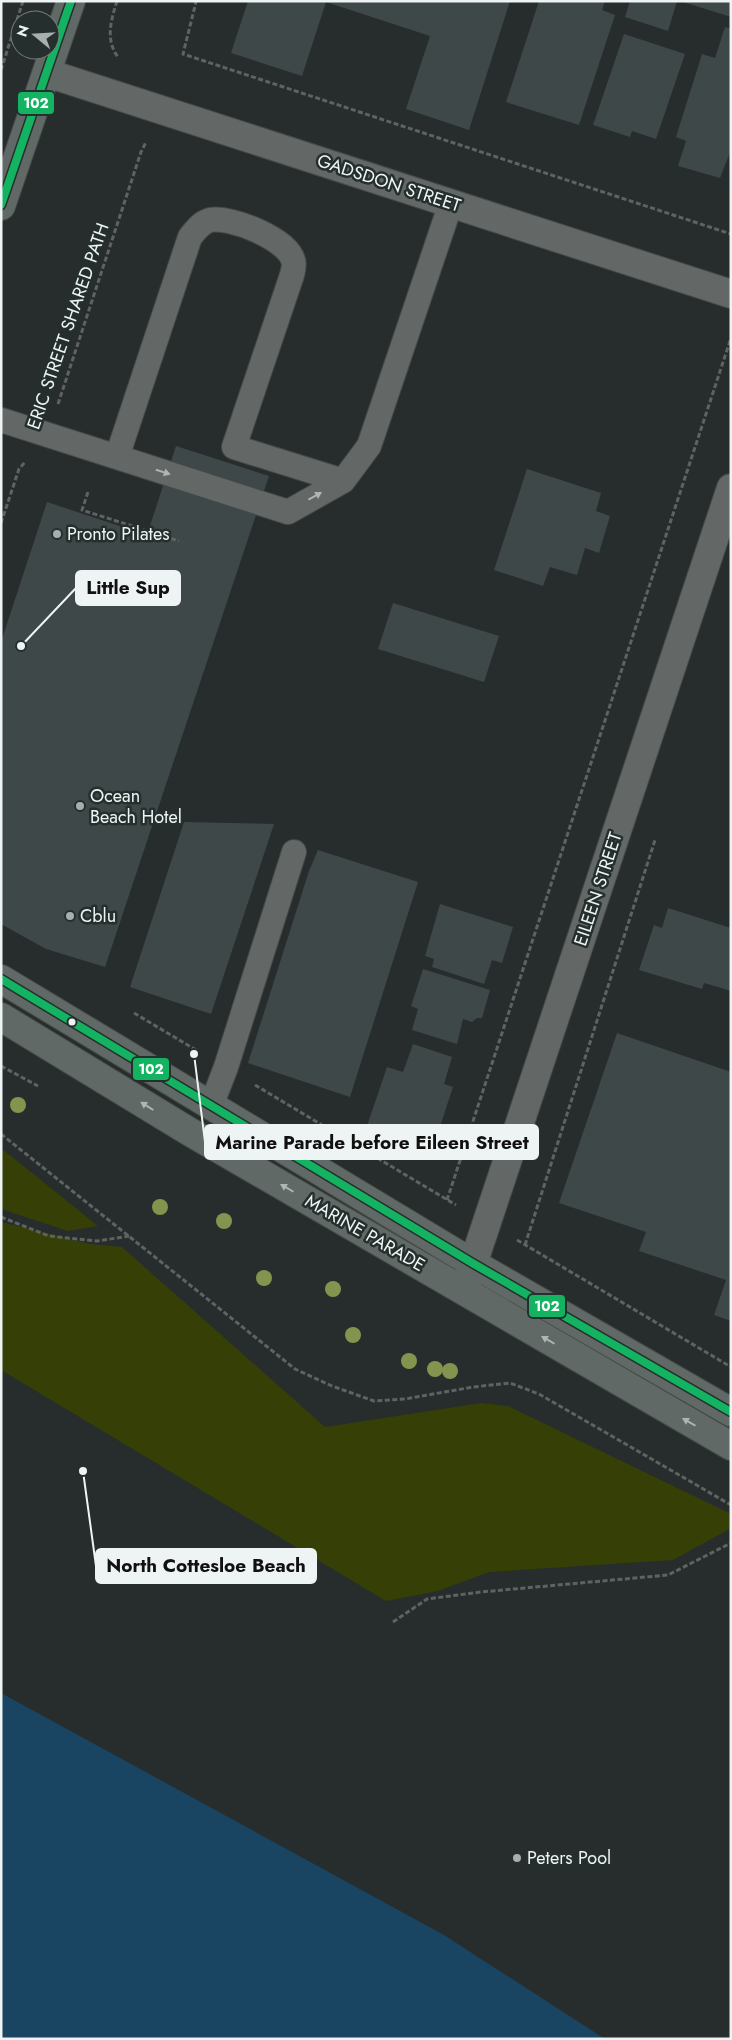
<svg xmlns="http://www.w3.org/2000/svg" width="732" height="2040" font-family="Jost,sans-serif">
<rect width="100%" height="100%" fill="#272d2c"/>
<!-- green -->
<path fill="#353f06" d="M1 1148 98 1226 68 1231 1 1209Z
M1 1222 90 1244 122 1247 325 1427 481 1403 508 1406 731 1514V1528L673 1560 489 1572 438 1591 386 1601 1 1370Z"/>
<!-- water -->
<path fill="#194563" d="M1 1693 444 1935 605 2039H1Z"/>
<!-- building -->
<path fill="#3e4849" d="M248 1H510L469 130 406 109 430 36 326 2 302 76 231 53Z
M539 1H605L602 10 615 15 579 125 506 102Z
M630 1H677L668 31 625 17Z
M683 1H731V17L683 2Z
M725 27 731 29V150L720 178 678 166 686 141 676 137 702 54 715 58Z
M624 34 685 54 656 139 632 131 630 137 593 125Z
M176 446 269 476 105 967 46 949 1 924V642L47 502 147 535Z
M527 469 601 493 596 511 610 516 599 553 585 548 577 575 550 567 543 586 494 570Z
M393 603 499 636 484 682 378 649Z
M184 822 274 824 211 1014 130 987Z
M318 850 418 882 350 1097 248 1063 309 871Z
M440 904 513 927 502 963 492 960 484 984 432 967 434 959 425 956Z
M668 908 731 928V991L704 983 702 989 639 970 654 925 662 928Z
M423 969 490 990 482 1018H477L472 1022 463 1019 457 1044 412 1030 418 1009 411 1006Z
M617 1033 731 1072V1321L714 1315 726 1280 639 1251 646 1232 559 1203Z
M413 1044 452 1057 444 1084 453 1087 433 1148 424 1145 420 1158 378 1144 382 1131 367 1126 387 1067 403 1072Z"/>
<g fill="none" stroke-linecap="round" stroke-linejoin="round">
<defs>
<path id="service" d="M1 420 117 457 190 237C196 230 200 223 210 220 231 216 287 239 293 260 295 264 293 271 292 275L234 447 343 481
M117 457 288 512 343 481 369 446 451 203 447 202
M211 1106 226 1067 294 852"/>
<path id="minor" d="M47 73 731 294
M466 1285 731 488"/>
<path id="secondary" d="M1 206 71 1
M1 979 474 1264 731 1412
M1 1017 190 1132 731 1446"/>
</defs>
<!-- service casing -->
<use href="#service" stroke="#454a49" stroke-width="26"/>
<!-- minor casing -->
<use href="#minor" stroke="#454a49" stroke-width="30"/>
<!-- secondary casing -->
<use href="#secondary" stroke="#454a49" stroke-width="30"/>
<!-- path -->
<path stroke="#5e6362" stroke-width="3" stroke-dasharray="5 2.5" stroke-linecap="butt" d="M117 1C111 20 105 40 118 57
M194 1 196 2 183 54 731 234
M1 70 23 1
M58 404 141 152 146 142
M88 492 82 510 179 541
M1 523 19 469 25 462
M134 1013 196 1050
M1 1066 38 1086
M255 1085 456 1205
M1 1134 295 1369 332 1386 374 1401 405 1399 473 1387 510 1383 539 1394 731 1505
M447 1200 731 338
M1 1217 49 1236 97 1241 130 1236
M517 1240 731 1367
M525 1245 655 840
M393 1622 427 1599 481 1592 668 1575 731 1543"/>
<!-- service -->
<use href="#service" stroke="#636867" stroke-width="24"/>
<!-- minor -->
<use href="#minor" stroke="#636867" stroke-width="28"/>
<!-- secondary -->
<use href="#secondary" stroke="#606965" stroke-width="28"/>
<defs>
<path id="bus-1" d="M1 205 71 1
M1 979 474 1264 731 1412"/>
</defs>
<!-- bus-1 casing -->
<use href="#bus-1" stroke="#252f2d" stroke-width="11"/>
<!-- bus-1 -->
<use href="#bus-1" stroke="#13b361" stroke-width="8"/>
</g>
<!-- trees -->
<g fill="#84944f">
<circle cx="18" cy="1105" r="8"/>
<circle cx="160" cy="1207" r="8"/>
<circle cx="224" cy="1221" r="8"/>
<circle cx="264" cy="1278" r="8"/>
<circle cx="333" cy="1289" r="8"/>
<circle cx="353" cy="1335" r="8"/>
<circle cx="409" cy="1361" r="8"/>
<circle cx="435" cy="1369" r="8"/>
<circle cx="450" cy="1371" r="8"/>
</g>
<!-- one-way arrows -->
<defs><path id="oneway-solid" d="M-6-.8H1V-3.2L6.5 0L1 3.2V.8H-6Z" transform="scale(1.25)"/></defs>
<g fill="#afb5b4">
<use href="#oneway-solid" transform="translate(163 472) rotate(18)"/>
<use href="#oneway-solid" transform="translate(315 496) rotate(-29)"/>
</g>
<g fill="#aeb5b3">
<use href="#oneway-solid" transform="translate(147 1106) rotate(-148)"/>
<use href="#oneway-solid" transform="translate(287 1188) rotate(-150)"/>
<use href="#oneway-solid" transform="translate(548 1340) rotate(-150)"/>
<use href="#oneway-solid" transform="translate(689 1422) rotate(-150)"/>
</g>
<!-- markers -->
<g fill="#a8aead" stroke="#252f2d" stroke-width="2">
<circle cx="57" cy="534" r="5"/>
<circle cx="80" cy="806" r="5"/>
<circle cx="70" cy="916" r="5"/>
<circle cx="517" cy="1858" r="5"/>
</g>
<circle fill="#eef4f3" stroke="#252f2d" stroke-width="2" cx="72" cy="1022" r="4.5"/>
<g text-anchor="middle" stroke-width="5" stroke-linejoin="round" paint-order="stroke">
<!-- street labels -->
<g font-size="18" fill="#eef4f3" stroke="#252f2d">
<text transform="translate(389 183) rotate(18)" y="6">GADSDON STREET</text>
<text transform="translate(68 326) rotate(-71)" y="6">ERIC STREET SHARED PATH</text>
<text transform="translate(598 889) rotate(-72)" y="6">EILEEN STREET</text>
<text transform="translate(365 1233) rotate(30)" y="6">MARINE PARADE</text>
</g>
<!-- poi labels -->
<g font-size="18" fill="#eef4f3" stroke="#252f2d" text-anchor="start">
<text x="67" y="540">Pronto Pilates</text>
<text x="90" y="802">Ocean<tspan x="90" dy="21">Beach Hotel</tspan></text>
<text x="80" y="922">Cblu</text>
<text x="527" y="1864">Peters Pool</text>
</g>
</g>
<!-- callouts -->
<path fill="none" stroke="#eef4f3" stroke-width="2" d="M21 646L76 588M194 1054L205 1142M83 1471L96 1566"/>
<g fill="#eef4f3" stroke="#252f2d" stroke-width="2">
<circle cx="21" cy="646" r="5"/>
<circle cx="194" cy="1054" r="5"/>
<circle cx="83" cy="1471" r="5"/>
</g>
<g fill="#eef4f3" stroke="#eef4f3" stroke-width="2">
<rect x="76" y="571" width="104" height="34" rx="5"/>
<rect x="205" y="1125" width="333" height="34" rx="5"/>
<rect x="96" y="1549" width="220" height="34" rx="5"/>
</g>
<g font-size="19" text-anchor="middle" font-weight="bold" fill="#111">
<text x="128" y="594">Little Sup</text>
<text x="372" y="1149">Marine Parade before Eileen Street</text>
<text x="206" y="1572">North Cottesloe Beach</text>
</g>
<g stroke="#252f2d" stroke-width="2">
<rect x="17" y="91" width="38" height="24" rx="5" fill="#13b361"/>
<rect x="132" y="1057" width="38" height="24" rx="5" fill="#13b361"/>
<rect x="528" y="1294" width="38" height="24" rx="5" fill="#13b361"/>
</g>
<g font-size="14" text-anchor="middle" font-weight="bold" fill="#fff">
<text x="36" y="108">102</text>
<text x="151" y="1074">102</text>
<text x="547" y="1311">102</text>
</g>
<!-- border -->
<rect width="732" height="2040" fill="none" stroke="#eef4f3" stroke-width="5"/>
<!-- north arrow -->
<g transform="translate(35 35) rotate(288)"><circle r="24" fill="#252f2d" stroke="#757e7c"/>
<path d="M0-4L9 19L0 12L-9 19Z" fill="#a8aead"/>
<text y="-8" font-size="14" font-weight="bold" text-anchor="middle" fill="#eef4f3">N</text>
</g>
</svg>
